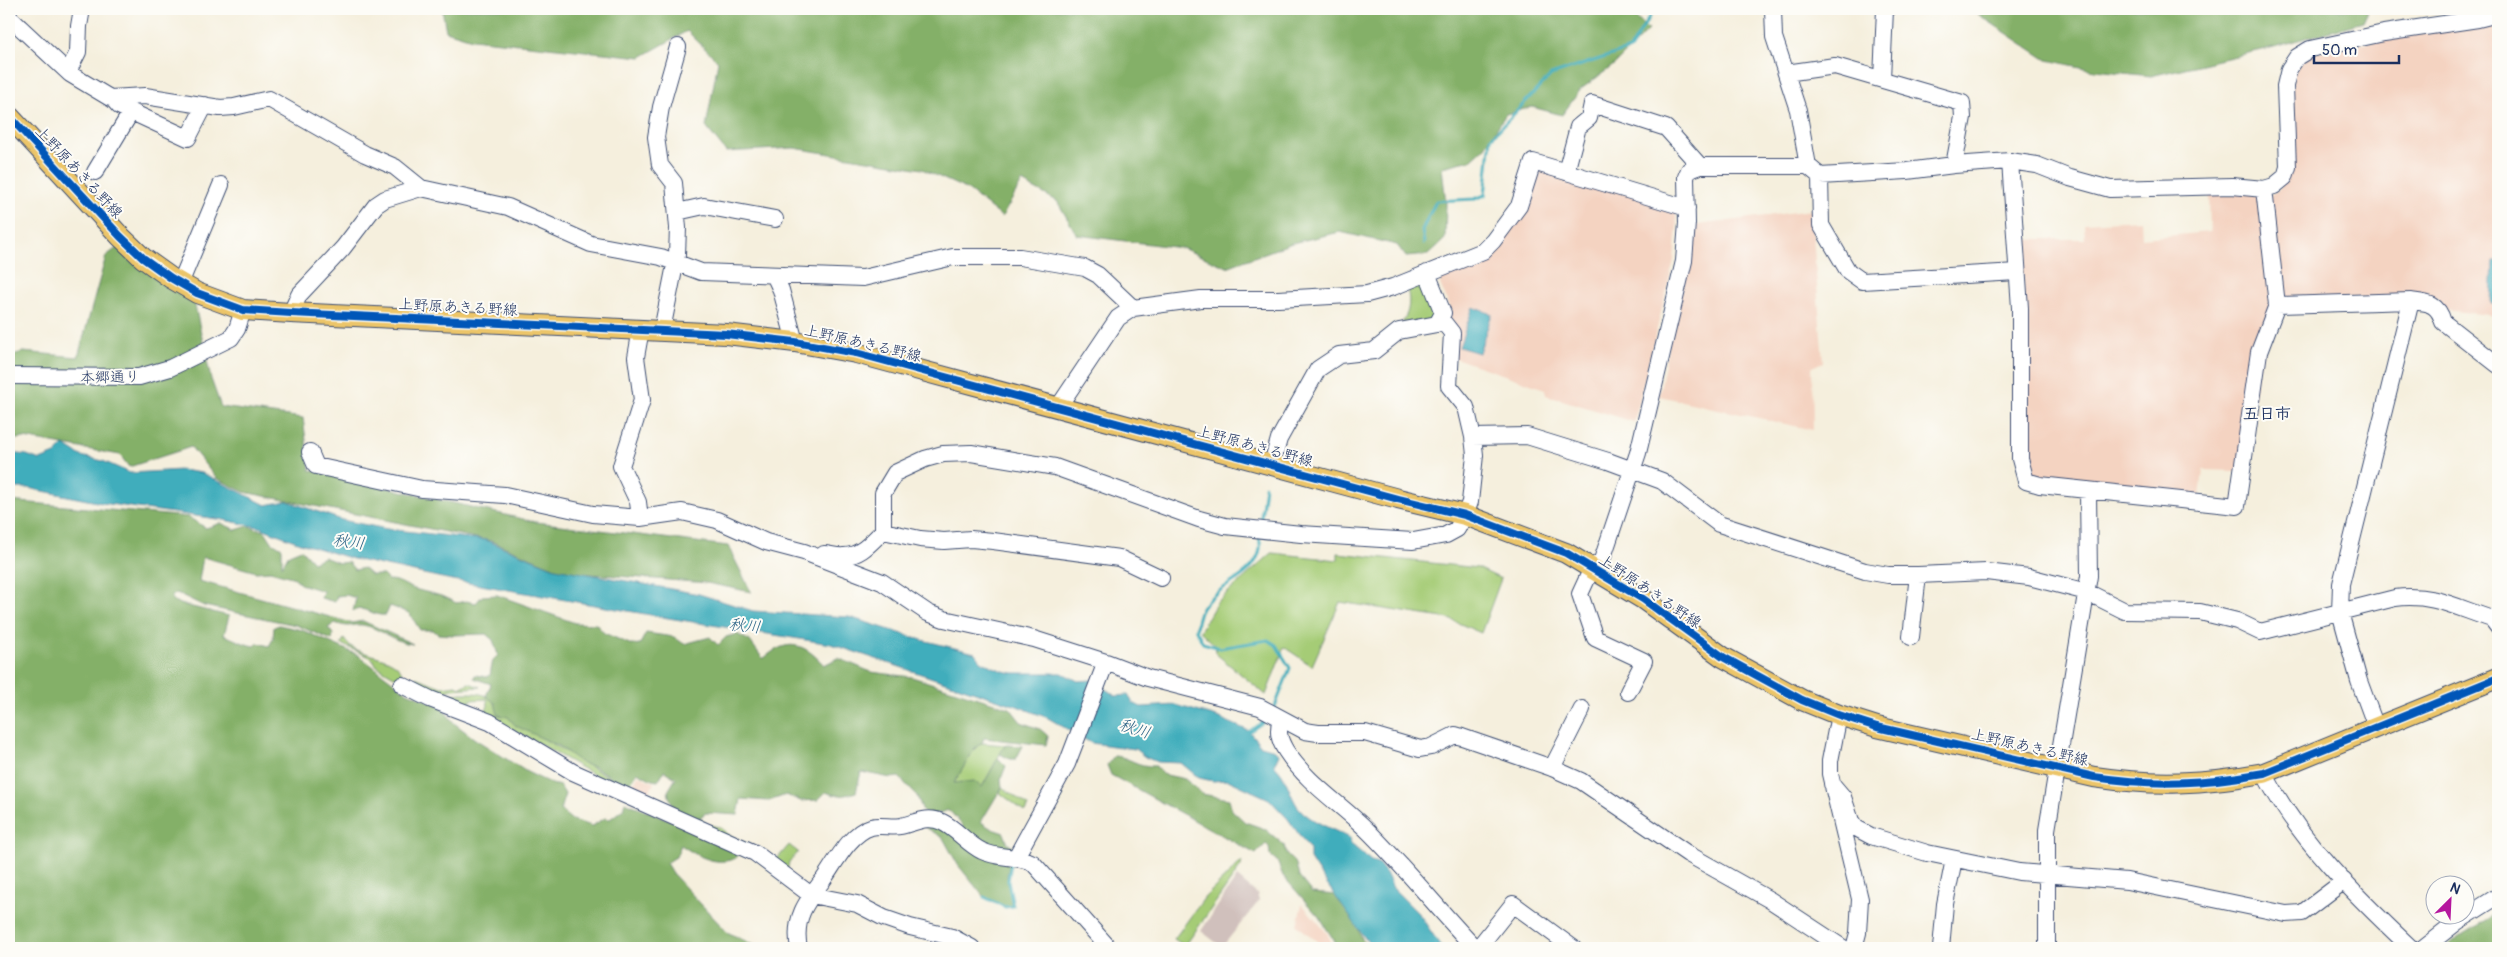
<svg xmlns="http://www.w3.org/2000/svg" width="2507" height="957" font-family="Pangolin,'Klee One',sans-serif">
<rect width="100%" height="100%" fill="#fdfcf7"/>
<filter id="ink" filterUnits="userSpaceOnUse"><feTurbulence type="fractalNoise" baseFrequency=".02" numOctaves="2"/><feDisplacementMap in="SourceGraphic" scale="10" xChannelSelector="R" yChannelSelector="G"/><feConvolveMatrix kernelMatrix="1 2 1 2 8 2 1 2 1" color-interpolation-filters="sRGB"/></filter>
<filter id="wash" filterUnits="userSpaceOnUse"><feTurbulence type="fractalNoise" baseFrequency=".0096" numOctaves="4" result="noise"/><feDisplacementMap in="SourceGraphic" scale="20" xChannelSelector="R" yChannelSelector="G"/><feGaussianBlur stdDeviation="1.12" result="paint"/><feColorMatrix in="noise" values="0 0 0 0 0 0 0 0 0 0 0 0 0 0 0 0 0 1.4 0 .05"/><feComposite in="paint" operator="in"/></filter>
<g filter="url(#wash)">
<rect width="100%" height="100%" fill="#f5efdd"/>
<!-- built -->
<path fill="#f4d3c1" d="M2498 18V316L2445 310 2438 298H2280L2269 196 2281 188 2292 80 2298 65 2311 53Z
M1536 166 1675 208 1677 226 1674 260 1634 422 1546 395 1545 389 1455 358 1450 319 1451 310 1440 284 1441 273 1492 248Z
M2209 191H2259L2272 306 2238 471 2203 470 2200 496 2039 479 2028 469 2029 365 2020 239H2085L2084 223 2141 220 2142 238 2210 232Z
M1811 210 1823 362 1812 367 1813 430 1659 396 1691 226Z
M638 775 654 783 644 802 628 794Z
M1302 904 1327 933 1334 948H1325L1297 925Z"/>
<!-- industrial -->
<path fill="#d0c0bc" d="M1237 877 1257 894 1259 901 1222 947 1201 931Z"/>
<!-- green -->
<path fill="#a5cc76" stroke="#607e6a" d="M1426 284 1437 308 1433 323 1402 322C1410 313 1411 296 1405 285Z
M1272 553 1338 560V553L1478 568 1501 579 1481 633 1449 619 1340 602 1312 666 1284 647 1266 695 1215 653 1216 646 1200 631 1217 602Z
M344 639C355 660 404 651 404 682L377 666 372 658 341 644Z
M415 677 442 687 455 685 461 687 469 683 480 687 453 689 434 696 423 692Z
M462 693C472 693 487 692 494 702 497 706 499 711 503 714 508 718 505 713 509 718 512 721 513 724 517 726 557 743 592 770 631 789L628 794 484 713 488 706 487 699 470 700 471 709 449 699 453 694Z
M982 743 1005 745 982 787 954 783 975 748Z
M1002 787 1028 806 1025 812 1000 793Z
M671 804 678 805 699 815 706 824 720 827 729 835 777 859 789 845 798 852 789 862 787 871 667 806Z
M1242 861 1241 866 1185 946 1174 939 1205 897Z"/>
<!-- forest -->
<path fill="#84b067" stroke="#507062" d="M442 9H1628L1648 30 1614 65 1581 89 1562 115 1532 107 1506 114 1485 147 1471 160 1442 167 1446 204 1445 239 1428 255 1406 257 1397 245 1340 232 1292 243 1227 267 1182 248 1077 235 1057 201 1022 182 1002 217 968 190 922 169 794 148 726 152 706 127 718 61 687 31 641 57 472 39 446 31Z
M1970 9H2369L2363 22 2274 47 2151 76 2095 70 2047 60Z
M118 247 194 301 211 379 221 407 303 418 310 470 536 522 728 546 751 592 707 583 565 572 491 541 244 492 216 478 191 447 129 467 120 455 24 438 9 440V356L23 352 78 357 106 256Z
M9 501 188 517 206 528 221 523 236 530 248 526 265 531 272 542 282 548V566L289 554 301 549 313 562 324 557 339 563 348 562 355 570 363 568 371 575H383L388 580C402 580 405 587 418 590 432 594 444 595 456 603L466 601 476 603 482 596 497 595 575 623 596 624 604 633 632 645 640 644 646 633 674 637 684 644 710 637 718 645 726 637 737 634 750 641 763 659C787 638 803 642 824 665L838 658 871 672 912 677 1010 708 1021 722 1040 729 1048 736 1046 745 984 738 982 743 975 748 954 783 974 781 982 787 998 758 1006 766 1001 779 1002 787 981 822 992 829 1004 833 1008 844 1013 847 1010 855 961 833 963 826 949 810 929 816 923 811 917 796 899 777 891 778 861 772 856 792C845 796 837 797 826 792L818 800 801 801 786 795 769 801 741 799 738 815 706 813 697 819C683 814 670 808 668 791L676 778 664 771 658 781 652 780 637 772 628 787 594 767 583 764 559 746 516 726 508 717 498 715 495 703 486 696 491 684 474 678 475 675 487 677 490 675 493 660 498 655 493 640 486 634 453 635 438 634 433 630H420L409 613 390 606 386 615C373 617 366 605 353 611L356 598 346 595 337 596 335 602 321 598 323 591 300 584 295 578 270 571 256 572 203 557 199 581 352 623 363 621 413 644C395 643 380 628 363 625 351 624 351 629 335 623L328 628 333 634 332 640 296 625 204 606 177 593 172 596V600L180 604 229 616 224 635C232 638 248 646 255 646L258 643 269 646 273 639 274 627 279 625 302 630 358 655 407 692 441 706 454 723 475 739 527 772 552 784 560 786 565 794 560 810 572 820 592 826 605 818 610 819 623 809 625 802 739 848 736 858C717 867 697 856 681 845L676 857 666 863 672 873 727 932 760 948H9Z
M1005 745 1023 746 1016 759H1010L1000 754Z
M1114 756C1131 757 1136 767 1156 766L1162 774 1185 779 1202 794 1229 799 1232 810 1245 822 1265 829 1284 845 1286 854 1296 864 1299 877 1312 893 1337 895 1355 920 1363 941 1371 948H1339L1319 917 1283 876 1277 861 1270 855 1269 847 1266 844 1256 854 1111 775 1107 765Z
M928 822 1011 860 1007 876 1012 906 1006 907 983 896 958 865 943 838 920 824Z
M2498 913V948H2445L2451 942Z"/>
<!-- water -->
<path fill="#3fadbc" stroke="#2d6e8d" d="M2493 262H2498V303H2491Z
M1473 307 1492 314 1479 353 1459 347Z
M64 445 81 456 103 461 130 473 181 470 202 473 266 505 287 501 342 520 387 529 485 540 555 568 699 594 753 611 849 617 922 640 975 653 982 662 1003 671 1013 673H1062L1078 681 1092 680 1116 696 1128 695 1133 703 1141 707 1176 705 1217 717 1249 731 1261 746 1275 750 1279 754 1274 765C1287 774 1289 796 1299 808 1312 823 1334 829 1350 838L1351 844 1371 861 1378 863 1386 873 1393 888 1420 915 1442 948H1372L1319 873 1310 859V850L1288 819 1269 799 1228 780 1213 781 1199 778 1181 763 1157 762 1145 757 1135 749 1091 743 1048 718 1017 706 831 644 668 618 452 580 353 559 300 543 259 527 224 520 102 503 28 488H9V453L27 455 40 460 55 454Z"/>
<g fill="none" stroke-linecap="round" stroke-linejoin="round">
<!-- stream -->
<path stroke="#3fadbc" stroke-width="3" d="M1424 243 1422 230 1436 201 1475 199 1485 195 1491 138 1551 75 1630 49 1654 9
M1260 525 1265 486
M1259 534C1259 539 1261 544 1260 549 1253 587 1197 584 1196 630L1203 643 1220 648 1268 640 1276 645 1290 668 1274 709
M1247 733 1269 718
M984 897 1005 907 1013 906 1008 881 1011 862"/>
</g>
</g>
<g filter="url(#ink)">
<g fill="none" stroke-linecap="round" stroke-linejoin="round">
<defs>
<path id="minor" d="M1773 9 1774 37 1798 110 1808 166 1820 176 1821 225 1848 271 1862 281 2017 272
M9 17 70 74 110 98 145 96 220 108 234 107 269 99 365 154 395 167 421 188
M68 72 78 52 79 26 82 9
M1786 73 1835 66 1962 103 1963 117 1954 165
M1882 79 1885 9
M112 98 119 106 188 138 205 105
M2010 161 2020 308V459L2026 481 2040 485 2237 506 2259 352 2277 305 2264 189
M95 172 131 112
M1566 172 1578 127 1589 118 1592 104 1666 128 1700 166
M1820 176 1907 171 1954 165 2010 161 2037 165 2070 178 2110 189 2232 186 2264 189 2274 186 2285 177 2288 167 2285 86 2289 69 2297 57 2310 49 2384 33 2478 19 2498 14
M677 212 704 206 775 219
M775 277 781 290 795 342
M180 284 221 185
M2277 305 2411 301C2428 303 2438 303 2443 322L2498 365
M291 313 299 295 343 248 376 205 385 199 421 188 508 207 591 244 661 257 701 272 863 278 953 257H1020L1085 268 1098 275 1133 308
M662 330 677 255 678 228 674 183 660 165 656 137 661 107 678 47
M9 376 139 377 170 368 231 338 237 329 243 310
M1059 406 1118 318 1133 308 1201 299H1278L1367 294 1393 287 1483 251 1493 241 1519 206 1533 162 1687 208
M1473 437 1527 436 1608 461 1662 481 1719 524 1865 571 1888 575H1918L1986 572 2029 577 2087 592 2125 611 2200 612 2237 621 2260 632 2395 598C2433 593 2457 608 2492 619L2498 627
M310 452 316 466 422 489 505 495 593 514 640 518 682 512 717 520 766 542 804 552 882 582 928 613 944 619 1034 639 1106 662 1148 678 1260 707 1305 731 1318 733H1365L1420 749 1431 747 1455 735 1462 737 1552 768 1581 781 1688 854 1770 900 1843 948
M1272 464 1279 439 1318 369 1339 355 1374 351 1399 331 1437 324 1443 313 1427 273
M640 518 638 502 621 466 642 400 636 357 641 329
M883 531 920 539 944 541 971 539 993 541 1119 558 1161 578
M824 554C830 554 837 557 844 556 861 556 871 542 883 531V493L895 473 925 459 943 454 971 453 1055 467 1199 519 1225 526 1301 534 1413 541 1446 535 1457 529 1465 515 1470 502 1475 455 1473 437 1466 407 1449 386 1452 333 1441 319
M1911 637 1918 575
M402 685 430 699 490 722 573 772 755 853 811 895 857 904 884 918 910 927 952 937 972 948
M1628 692 1644 661 1595 638 1580 594 1592 568 1602 560 1638 453 1684 261 1687 223 1686 177 1689 170 1700 166H1808
M1839 715 1830 761V774L1860 899 1858 933 1854 948
M1281 719C1277 731 1279 740 1286 751 1307 783 1338 802 1365 828 1404 866 1438 909 1475 948
M2376 727 2359 681 2340 612 2341 584 2411 301
M1552 768 1582 709
M2264 773C2299 841 2356 896 2411 948
M1832 784 1843 797 1851 821 1856 828 1871 836 1927 853 2019 872 2127 881 2286 914 2302 913 2344 881
M1016 857 1067 764 1106 662
M799 948C793 919 806 902 823 880 835 863 850 833 871 827 881 824 891 828 901 826 915 823 927 815 942 822 957 829 967 844 982 851 998 859 1017 855 1033 863L1109 948
M1478 948 1513 904 1573 948
M1941 948 1945 904 1954 859
M2047 948V830L2089 576 2088 490
M2424 948 2457 922 2498 896"/>
<path id="major" d="M9 116 120 236 143 258 171 278 197 293 243 310 291 313 726 334 795 342 856 353 1398 499 1465 515 1566 553 1643 599 1723 657 1802 700 1839 715 1877 727 2094 777C2154 786 2204 784 2264 773L2498 678"/>
</defs>
<!-- minor casing -->
<use href="#minor" stroke="#3c4c71" stroke-width="18"/>
<!-- major casing -->
<use href="#major" stroke="#3c4c71" stroke-width="22"/>
<!-- minor -->
<use href="#minor" stroke="#fff" stroke-width="16"/>
<!-- major -->
<use href="#major" stroke="#ecc569" stroke-width="20"/>
<defs>
<path id="cycleway" d="M9 116 120 236 143 258 171 278 197 293 243 310 291 313 726 334 795 342 856 353 1398 499 1465 515 1566 553 1643 599 1723 657 1802 700 1839 715 1877 727 2094 777C2154 786 2204 784 2264 773L2498 678"/>
</defs>
<!-- cycleway casing -->
<use href="#cycleway" stroke="#fdfcf7" stroke-width="11"/>
<!-- cycleway -->
<use href="#cycleway" stroke="#0057b8" stroke-width="8"/>
</g>
</g>
<g text-anchor="middle" stroke-width="4" stroke-linejoin="round" paint-order="stroke">
<!-- street labels -->
<g font-size="15" fill="#1b2f5e" stroke="#fdfcf7">
<text transform="translate(79 172) rotate(47)" y="5">上野原あきる野線</text>
<text transform="translate(458 307) rotate(3)" y="5">上野原あきる野線</text>
<text transform="translate(863 343) rotate(13)" y="5">上野原あきる野線</text>
<text transform="translate(110 377) rotate(-1)" y="5">本郷通り</text>
<text transform="translate(1255 446) rotate(15)" y="5">上野原あきる野線</text>
<text transform="translate(1650 591) rotate(34)" y="5">上野原あきる野線</text>
<text transform="translate(2030 747) rotate(13)" y="5">上野原あきる野線</text>
</g>
<!-- neighbourhood labels -->
<g font-size="16" font-weight="bold" fill="#1b2f5e" stroke="#fdfcf7">
<text x="2267" y="419">五日市</text>
</g>
<!-- water labels -->
<g font-size="16" font-style="italic" fill="#296184" stroke="#fdfcf7">
<text transform="translate(349 541) rotate(7)" y="6">秋川</text>
<text transform="translate(745 625) rotate(6)" y="6">秋川</text>
<text transform="translate(1135 728) rotate(17)" y="6">秋川</text>
</g>
</g>
<!-- margin -->
<rect width="2507" height="957" fill="none" stroke="#fdfcf7" stroke-width="30"/>
<!-- north arrow -->
<g transform="translate(2450 900) rotate(24)"><circle r="24" fill="#fdfcf7" stroke="#a3aaba"/>
<path d="M0-4L9 19L0 12L-9 19Z" fill="#b5179e"/>
<text y="-8" font-size="14" font-weight="bold" text-anchor="middle" fill="#1b2f5e">N</text>
</g>
<!-- scale -->
<path d="M2314 55v8h85v-8" fill="none" stroke="#1b2f5e" stroke-width="2.5"/>
<text x="2322" y="55" font-size="15" fill="#1b2f5e" stroke="#fdfcf7" stroke-width="4" paint-order="stroke">50 m</text>
</svg>
